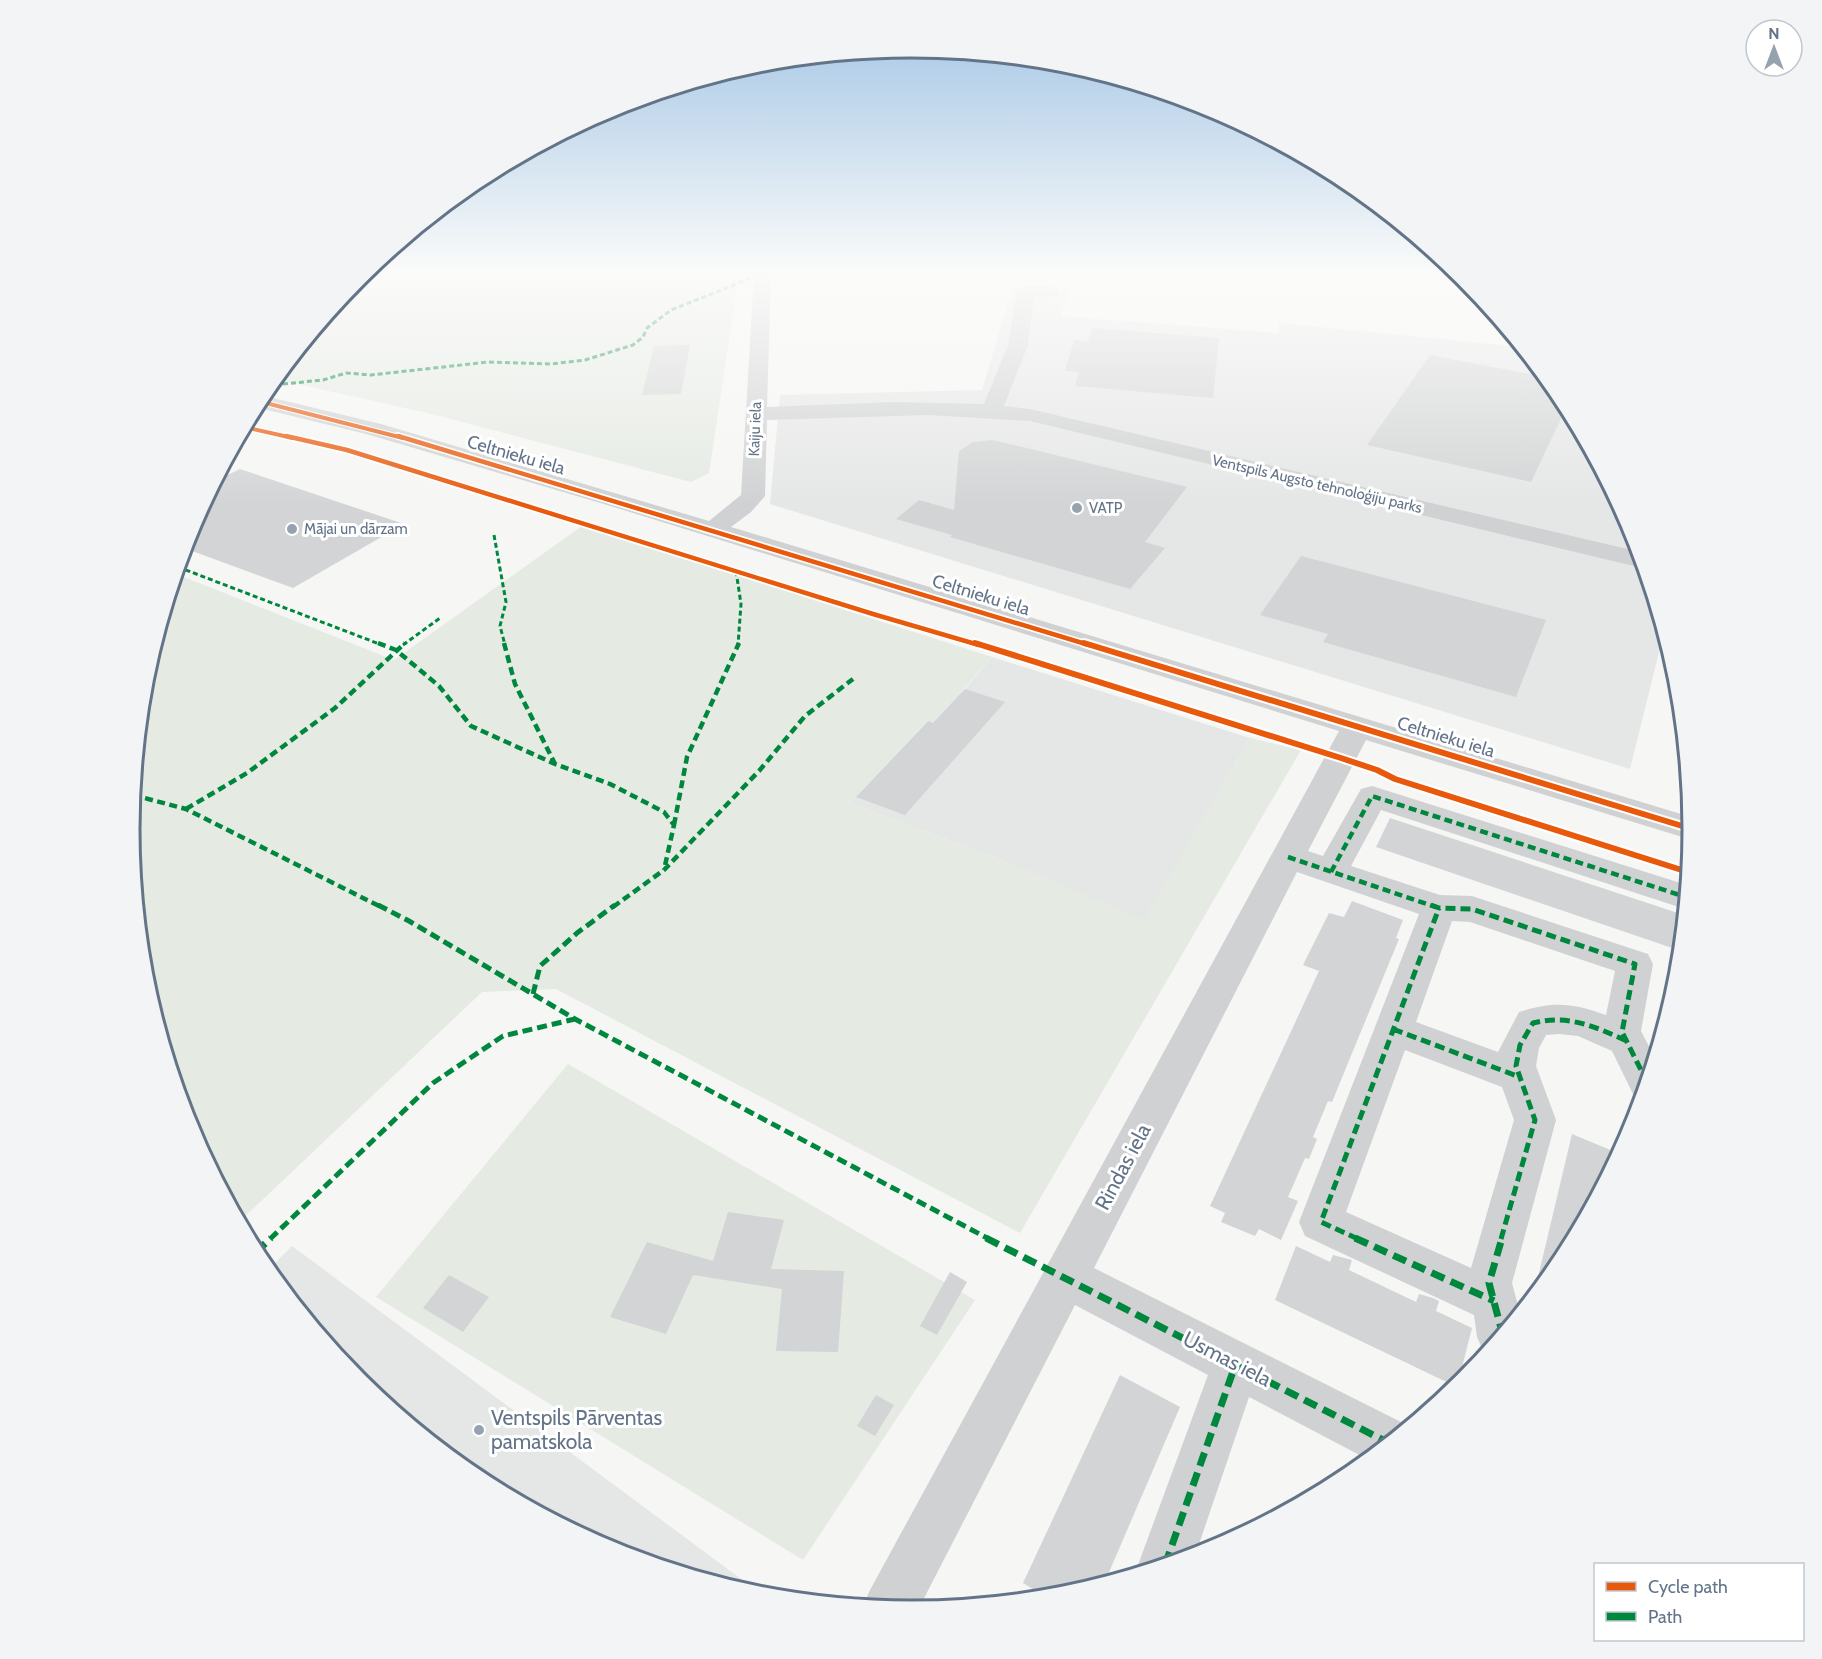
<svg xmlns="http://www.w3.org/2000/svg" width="1822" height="1659" font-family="Cabin,sans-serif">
<rect width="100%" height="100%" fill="#f6f6f5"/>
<!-- built -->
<path fill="#e5e6e6" d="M1012 289 1068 291 1061 316 1279 333V323L1521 347 1561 396 1633 531 1664 632 1630 769 770 504 780 395 982 390Z
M992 657 1250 738 1144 921 1002 860 850 803 928 721 965 689Z
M292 1246 764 1596 612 1551 477 1479 358 1382 267 1271Z"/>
<!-- green -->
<path fill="#e5eae3" d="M362 274H739L709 473 691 482 432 414 275 379Z
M582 526 992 657 934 723 927 721 850 803 1002 860 1144 920 1250 738 1301 750 1020 1233 556 989 482 992 239 1222 189 1128 144 982 130 829 145 677 176 574 394 660Z
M568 1064 975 1300 803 1560 376 1297Z"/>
<!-- building -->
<path fill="#d3d4d5" d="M1092 328 1219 338 1213 398 1075 386 1079 372 1065 371 1074 340 1088 341Z
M690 345 681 394 642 395 654 346Z
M1430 355 1546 377 1561 396 1567 406 1531 482 1367 445Z
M993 440 1187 487 1145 542 1165 548 1130 589 950 537 952 535 896 519 919 500 954 510 959 451 973 442Z
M240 469 404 524 293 588 184 548 189 530 215 481Z
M1301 556 1546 620 1516 697 1323 642 1328 634 1260 615Z
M965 689 1005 702 905 815 856 797 928 721 933 723Z
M1390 818 1684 915 1681 951 1376 847Z
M1352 901 1403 920 1396 938 1399 939 1332 1102 1328 1101 1313 1137 1317 1139 1309 1159 1305 1158 1288 1197 1298 1201 1281 1240 1259 1229 1255 1236 1221 1222 1225 1213 1210 1206 1319 971 1303 965 1329 913 1344 917Z
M1572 1134 1620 1154 1561 1264 1533 1298Z
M728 1212 784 1220 771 1269 844 1271 838 1352 776 1351 782 1289 693 1275 666 1334 610 1317 647 1242 713 1261Z
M1296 1246 1330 1262 1333 1255 1352 1260 1349 1270 1416 1302 1419 1294 1433 1298 1439 1301 1436 1311 1472 1328 1457 1387 1275 1300Z
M950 1272 967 1282 937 1335 920 1326Z
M449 1275 489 1297 463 1332 423 1308Z
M1120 1375 1180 1407 1104 1584 1063 1596 1047 1598 1023 1583Z
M876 1395 894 1405 875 1436 857 1426Z"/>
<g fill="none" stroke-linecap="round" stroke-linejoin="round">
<!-- minor -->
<path fill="#d0d1d2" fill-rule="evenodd" d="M754 274H771L767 407 893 402 984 404 1008 345 1017 291 1020 287C1031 284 1046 285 1057 288L1060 292 1057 296 1034 297 1028 345 1004 406 1030 409 1640 552 1644 567 1642 568 1030 421 927 415 767 420 765 496 751 512 731 527 1691 817 1692 840 1366 740 1308 851 1323 856 1361 789 1372 786 1687 885 1685 909 1381 810 1351 866 1440 895 1472 896 1484 900 1648 954 1653 964 1641 1031 1655 1058 1643 1097 1633 1094 1612 1051 1578 1036 1559 1034 1546 1035 1539 1048 1536 1066 1556 1120 1512 1283 1520 1313 1487 1354 1484 1353 1477 1337 1474 1315 1305 1236 1299 1222 1419 914 1297 872 1094 1268 1407 1425 1408 1428 1369 1460 1249 1397 1195 1556 1141 1572 1138 1565 1208 1375 1075 1305 918 1610 863 1606 870 1590 1339 731 604 504 366 434 255 407 261 395 381 424 709 521 741 495ZM1452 921 1470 922 1615 971 1606 1015C1572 1003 1554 1001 1519 1012L1498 1052 1416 1022ZM1405 1050 1502 1087 1514 1120 1471 1268 1346 1212Z"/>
<!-- quiet-far3 -->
<path stroke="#00873e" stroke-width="3" stroke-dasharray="5 3" stroke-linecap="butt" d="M283 384 323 380 346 373 371 375 488 362 551 364 585 360 633 345 643 337 647 328 671 310 754 277
M494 535 506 602 500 626 505 645
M178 567 382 645
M736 571 741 604 738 645
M403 645 440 618"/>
<!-- quiet-far2 -->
<path stroke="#00873e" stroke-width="4.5" stroke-dasharray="8 4.5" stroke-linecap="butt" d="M378 643 396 650 439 686 471 726 555 764 610 784 664 812 674 825 664 870
M504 643 515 684 555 764
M133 795 186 809 381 907
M186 809 247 773 335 708 405 643
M674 825 687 757 739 643
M1288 857 1436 907
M1331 872 1372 796 1686 897
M613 907 664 870 759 771 805 716 853 679"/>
<!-- quiet-far1 -->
<path stroke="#00873e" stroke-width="5" stroke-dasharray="10 5" stroke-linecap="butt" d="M378 905 409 921 575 1019 989 1239
M1431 905 1439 908 1472 909 1635 964 1622 1032 1647 1082
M533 994 540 966 577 933 615 905
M1393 1029 1517 1076
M270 1239 433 1083 503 1036 575 1019
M1358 1239 1321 1222 1439 908
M1501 1239 1535 1120 1516 1066 1520 1045 1533 1023C1569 1014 1595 1027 1627 1041"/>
<!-- quiet -->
<path stroke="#00873e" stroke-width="7" stroke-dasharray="14 7" stroke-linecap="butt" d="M986 1238 1389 1443
M1355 1238 1494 1301
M255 1253 271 1238
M1501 1337 1502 1332 1489 1283 1502 1238
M1165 1565 1236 1363"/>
<defs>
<path id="cycleway-far2" d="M258 401 403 438
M244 427 293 438"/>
<path id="cycleway-far1" d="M286 436 347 450 873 614 979 645
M398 436 1089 645"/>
<path id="cycleway" d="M975 643 1341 758 1377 770 1395 779 1688 872
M1084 643 1692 829"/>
</defs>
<!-- cycleway-far2 casing -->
<use href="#cycleway-far2" stroke="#fff" stroke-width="6"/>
<!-- cycleway-far1 casing -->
<use href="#cycleway-far1" stroke="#fff" stroke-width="8"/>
<!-- cycleway casing -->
<use href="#cycleway" stroke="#fff" stroke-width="10"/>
<!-- cycleway-far2 -->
<use href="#cycleway-far2" stroke="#e8590c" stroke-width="4"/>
<!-- cycleway-far1 -->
<use href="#cycleway-far1" stroke="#e8590c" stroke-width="4.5"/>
<!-- cycleway -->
<use href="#cycleway" stroke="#e8590c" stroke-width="6"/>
</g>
<!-- sky -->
<linearGradient id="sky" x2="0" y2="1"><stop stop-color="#9fc3e4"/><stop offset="0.54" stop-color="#fbfbfa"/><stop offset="1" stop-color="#fbfbfa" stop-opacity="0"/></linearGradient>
<rect width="1822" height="506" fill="url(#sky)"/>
<!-- markers -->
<g fill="#96a2ae" stroke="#fff" stroke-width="2">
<circle cx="1077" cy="508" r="6"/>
<circle cx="292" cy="529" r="6"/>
<circle cx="479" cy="1430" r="6"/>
</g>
<g text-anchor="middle" stroke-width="6" stroke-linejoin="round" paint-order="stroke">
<!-- far-street labels -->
<g font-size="15" fill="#637488" stroke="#fff">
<text transform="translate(755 429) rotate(-88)" y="5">Kaiju iela</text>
<text transform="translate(1317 484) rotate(13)" y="5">Ventspils Augsto tehnoloģiju parks</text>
</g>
<!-- far-poi labels -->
<g font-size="15" fill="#637488" stroke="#fff" text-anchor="start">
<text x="1089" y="513">VATP</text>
<text x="304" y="534">Mājai un dārzam</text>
</g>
<!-- street labels -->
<g font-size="18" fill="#637488" stroke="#fff">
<text transform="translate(516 455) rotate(16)" y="6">Celtnieku iela</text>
<text transform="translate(981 595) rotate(17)" y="6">Celtnieku iela</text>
<text transform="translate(1446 737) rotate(17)" y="6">Celtnieku iela</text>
</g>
<!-- near-street labels -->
<g font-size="21" fill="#637488" stroke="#fff">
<text transform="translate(1123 1167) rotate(-62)" y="7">Rindas iela</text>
<text transform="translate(1227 1359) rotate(27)" y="7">Usmas iela</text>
</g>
<!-- near-poi labels -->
<g font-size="21" fill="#637488" stroke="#fff" text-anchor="start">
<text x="491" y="1425">Ventspils Pārventas<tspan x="491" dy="24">pamatskola</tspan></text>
</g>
</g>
<!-- crop -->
<path d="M0 0H1822V1659H0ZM140 829a771 771 0 1 1 1542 0a771 771 0 1 1-1542 0Z" fill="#f3f4f5" fill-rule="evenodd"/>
<path fill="none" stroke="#637488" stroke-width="3" d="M140 829a771 771 0 1 1 1542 0a771 771 0 1 1-1542 0Z"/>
<!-- legend -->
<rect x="1594" y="1563" width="210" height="78" fill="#ffffff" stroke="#c1c7cf" stroke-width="1.5"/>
<rect x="1606" y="1582" width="30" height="9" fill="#e8590c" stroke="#c1c7cf" stroke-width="1.5"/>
<text x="1648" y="1593" font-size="18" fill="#637488">Cycle path</text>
<rect x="1606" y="1612" width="30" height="9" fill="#00873e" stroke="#c1c7cf" stroke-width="1.5"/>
<text x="1648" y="1623" font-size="18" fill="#637488">Path</text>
<!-- north arrow -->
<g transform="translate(1774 48)"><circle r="28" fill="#ffffff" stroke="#c1c7cf" stroke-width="1.5"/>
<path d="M0-4.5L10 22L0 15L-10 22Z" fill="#96a2ae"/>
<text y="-9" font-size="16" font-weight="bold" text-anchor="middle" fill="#637488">N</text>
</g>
</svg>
